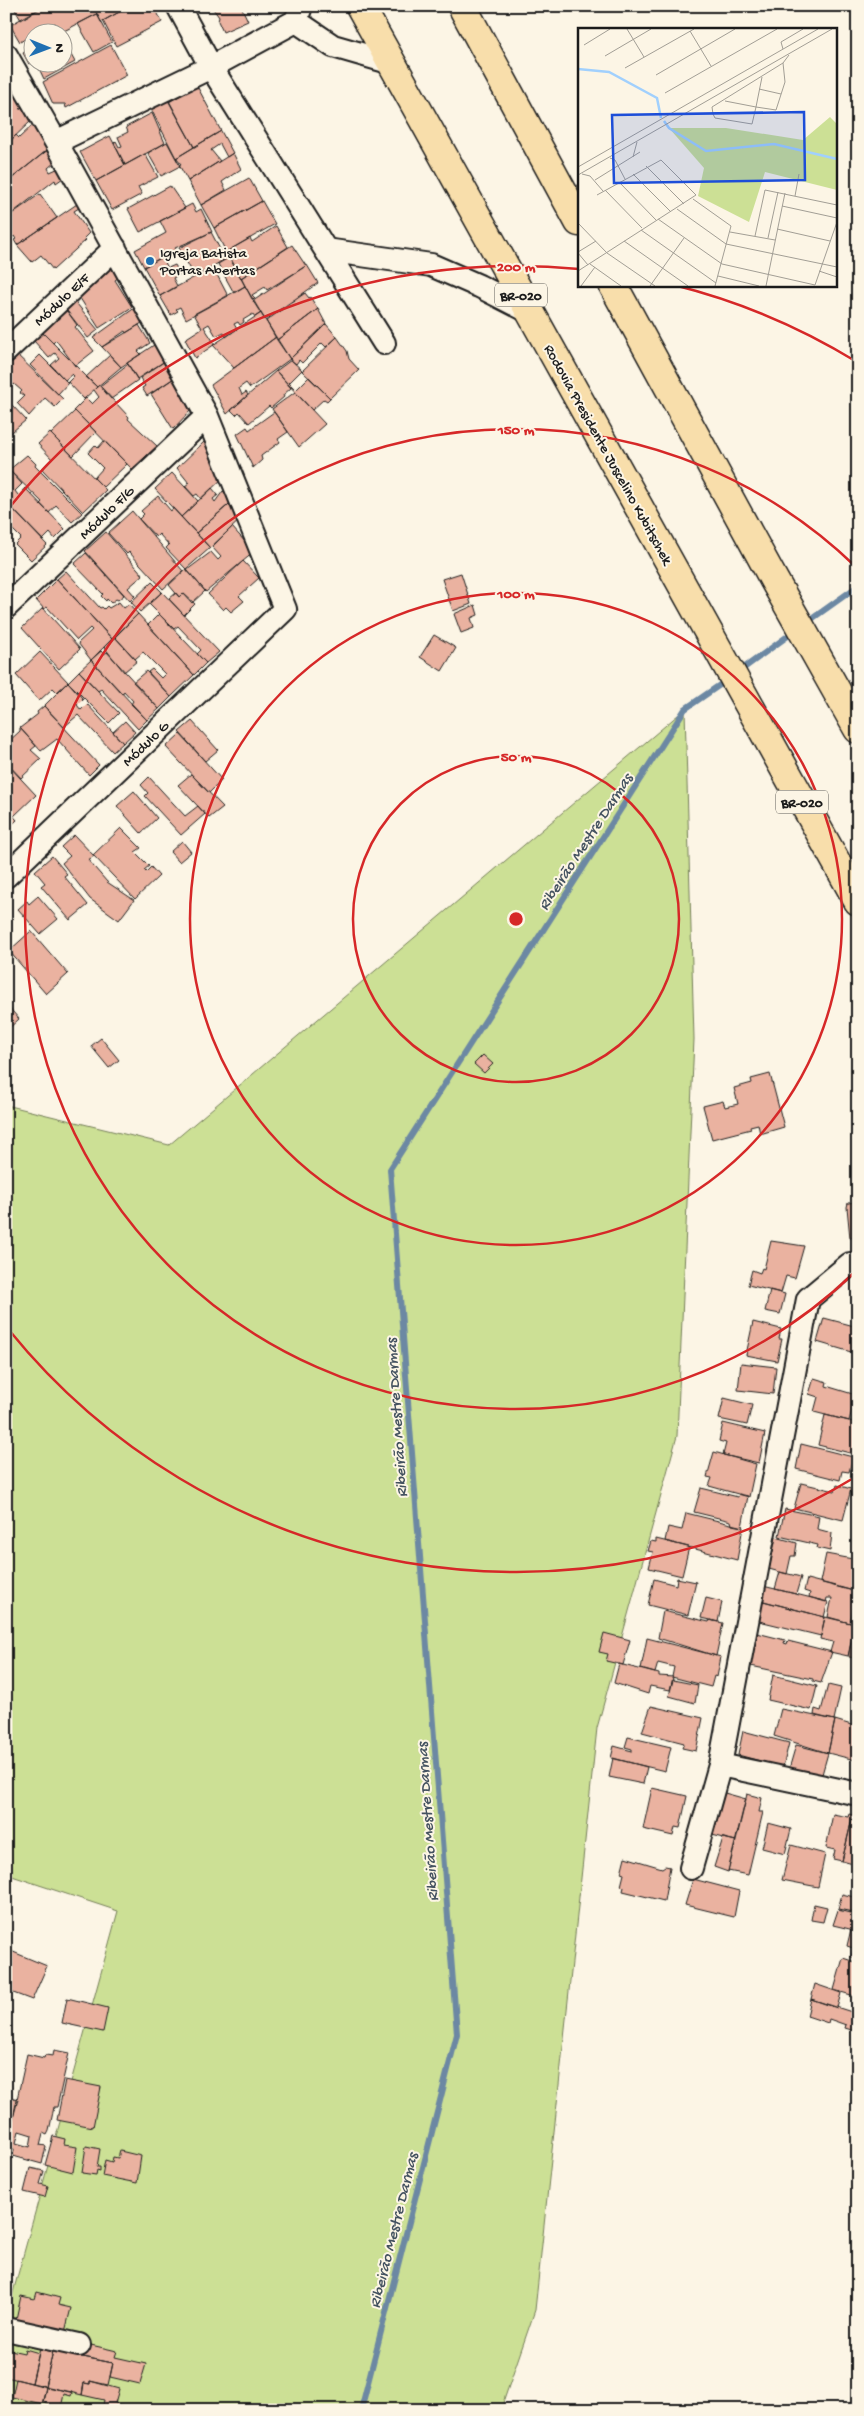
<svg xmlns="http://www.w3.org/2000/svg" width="864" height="2416" font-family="'Gochi Hand',sans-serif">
<rect width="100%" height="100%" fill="#fcf5e5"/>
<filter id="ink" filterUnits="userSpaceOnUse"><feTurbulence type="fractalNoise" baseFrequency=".02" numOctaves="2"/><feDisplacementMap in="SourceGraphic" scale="10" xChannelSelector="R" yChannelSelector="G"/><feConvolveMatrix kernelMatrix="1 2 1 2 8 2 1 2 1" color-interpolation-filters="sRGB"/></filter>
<g filter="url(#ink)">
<!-- green -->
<path fill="#cce095" stroke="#747e58" d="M685 709 694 1039 677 1436 597 1728 535 2310 503 2403 508 2410H6V2318L118 1911 6 1874V1105L169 1145Z"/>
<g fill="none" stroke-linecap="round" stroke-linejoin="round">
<!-- stream -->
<path stroke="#6c88a3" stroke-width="6" d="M806 623 858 586
M737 673 796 630
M361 2410 457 2034 390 1169 685 709 727 680"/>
</g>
<!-- building -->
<path fill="#eab2a0" stroke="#1c1c1c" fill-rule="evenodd" d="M13 6H44L21 20Z
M44 6H93L97 14 62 32 55 23 38 32H32V35L20 42 10 25Z
M93 6H130L101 22Z
M130 6H154L162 22 116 46 103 21Z
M211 6H241L248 21 223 32 218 21 219 17Z
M97 14 112 42 94 52 78 24Z
M62 39 75 62 44 79 36 62H62Z
M111 45 127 75 66 108 65 104H53L43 82Z
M32 48V62L29 64 23 53Z
M10 85 26 104 19 109 22 107 32 120 6 145V88Z
M197 86 221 131 194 147 169 102Z
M168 99 194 147 176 158 151 109Z
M152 113 165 143 125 165 114 143 116 141 119 147 122 146 118 137 128 132 126 127Z
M35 123 51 147 6 183V145L16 135 19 138Z
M221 131 233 153 227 157 220 144 211 150 220 161 188 181 179 165 181 164 176 158Z
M110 136 125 165 96 181 80 152Z
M167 142 180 166 161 176 148 153Z
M49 149 55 162 48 168 50 172 59 168 63 178 56 183 55 180 6 218V196L10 192 6 189V183Z
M233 153 241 169 222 182 226 190 201 205 188 181Z
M145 154 158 177 138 187 142 194 112 210 96 181Z
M249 178 262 201 214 228 201 205Z
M170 186 185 208 140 232 128 209Z
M40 194 57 218 17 245 14 240 16 239 14 236 12 238 8 233 11 230 8 226 6 227V218Z
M262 201 275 224 226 252 214 228Z
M77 204 79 208 74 211 89 233 84 238 86 240 53 270 41 255 32 262 17 245Z
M192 204 196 212 201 209 212 232 175 248 176 250 144 267 135 250 166 233 160 221Z
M276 226 288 247 241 278 226 252 250 238 252 242Z
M211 232 225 259 195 277 179 248Z
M292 245 306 266 267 290 265 287 252 295 255 298 252 299 241 278Z
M162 257 168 268 175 265 180 274 173 278 177 286 160 296 144 267Z
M230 257 245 286 234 293 218 264Z
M112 264 119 277 115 280 132 307 99 328 78 295Z
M307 265 318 283 265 320 253 301Z
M213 267 228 296 186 319 180 307 176 309 178 311 171 315 160 296Z
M245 286 261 313 255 317 253 314 243 320 244 322 240 325 238 322 234 324 237 329 226 337 224 332 216 336 209 324 204 327 215 344 195 358 185 339 202 328 194 314Z
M305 293 309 298 310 297 318 309 277 340 266 321Z
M73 299 98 330 88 338 64 307Z
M64 307 77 325 75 327 94 351 75 366 56 340 53 343 39 329Z
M136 307 145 321 126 333 125 331 102 347 93 338Z
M318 309 326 324 290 359 277 340Z
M261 313 276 337 234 368 213 345Z
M326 324 337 337 326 347 322 343 302 363 299 360 296 364 290 359Z
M139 325 150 343 138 351 141 354 121 367 102 347Z
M42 332 97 387 84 399 68 382 74 376 72 374 65 380 51 365 59 358 55 353 49 358 34 341Z
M276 337 290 359 250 388 246 383 239 388 242 395 246 392 248 395 227 414 211 385Z
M337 337 347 351 349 359 359 370 330 398 302 371Z
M157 343 168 359 137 379 127 363Z
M14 352 63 399 55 407 45 398 29 416 17 403 24 396 20 393 22 391 14 384 6 390V359Z
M40 355 68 383 58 394 30 365Z
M110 355 121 367 97 387 86 377Z
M168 359 177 376 147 396 142 388 145 386 140 378Z
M291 360 302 370 289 383 296 390 309 377 330 398 327 401 324 399 312 410 276 371Z
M128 364 138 380 111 399 100 386Z
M276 371 291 388 283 395 284 397 271 408 269 406 249 423 239 412 236 415 231 410Z
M177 376 185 388 180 391 192 409 173 429 151 394Z
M99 385 129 417 128 419 157 446 132 469 74 410 86 398 92 404 99 397 94 390Z
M295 392 325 424 299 447 272 409Z
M11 404 26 420 6 437V408Z
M75 411 96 432 73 456 51 434Z
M274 412 288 432 278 439 280 442 261 456 262 460 253 468 237 434 247 427 249 430Z
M50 433 106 490 83 512 42 469 52 459 38 444Z
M104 441 127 464 103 487 94 478 103 468 88 453 95 445 98 448Z
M205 441 227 474 201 499 197 494 194 496 185 486 189 483 177 468Z
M27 455 36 464 35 466 82 513 72 522 56 505 49 513 40 504 42 502 9 470Z
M9 470 22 484 15 491 18 495 25 488 65 529 55 539 50 533 43 540 6 502V473Z
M172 473 198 501 181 517 155 489Z
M212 488 218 495 213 499 215 502 223 491 233 501 196 533 181 517Z
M158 496 171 511 173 508 210 548 186 569 166 548 169 545 159 534 156 537 139 519 144 514 141 511Z
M236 498 243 517 210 548 196 533Z
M6 502 47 545 31 560 15 544 21 538 12 529 6 533Z
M132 511 183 571 163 589 129 552 127 554 108 533Z
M232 527 254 552 206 592 187 570 211 552 218 560 221 557 212 547Z
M106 532 143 575 128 588 135 596 130 601 85 551Z
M86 553 124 595 118 600 116 599 111 603 107 599 106 601 101 596 103 594 74 564Z
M243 561 259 578 239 596 244 601 231 612 226 607 223 610 208 594Z
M186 569 205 591 192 603 183 593 179 597 169 585Z
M66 571 100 608 102 607 104 609 107 606 109 608 119 602 124 608 129 604 138 614 112 639 57 579Z
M461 573 471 604 453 611 442 579Z
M57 579 112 639 91 660 78 643 92 630 90 628 77 640 47 607 44 609 36 600Z
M152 582 162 592 140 612 131 602Z
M162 592 219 652 206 663 197 654 201 650 178 626 174 629 149 604Z
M176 593 179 597 183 593 195 604 184 615 169 599Z
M475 605 478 615 471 618 474 628 461 633 454 614Z
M43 608 80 649 59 669 22 628Z
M138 614 194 675 171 697 148 672 152 669 161 678 165 674 143 652 135 659 115 637Z
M159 614 206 663 194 675 148 625Z
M434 635 456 648 442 671 420 657Z
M115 637 137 661 124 672 104 647Z
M101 651 104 654 107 652 159 709 147 720 131 704 133 701 124 691 122 694 91 660Z
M40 652 68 682 57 692 53 688 39 701 16 675Z
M91 660 147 720 138 729 101 689 98 691 79 671Z
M79 671 119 713 109 723 68 682Z
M146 671 171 697 159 709 133 682Z
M68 682 83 699 77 705 81 710 87 704 123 743 113 752 78 715 64 727 44 706Z
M44 706 99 765 89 775 57 739 41 751 20 728 38 714 37 712Z
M125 721 135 732 123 743 113 732Z
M192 721 218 750 205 761 179 732Z
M20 728 36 746 31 750 41 759 21 778 6 762V741L8 742 20 731Z
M180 734 222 780 209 793 166 747Z
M8 765 36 795 14 816 6 808Z
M191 774 223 807 209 818 178 785Z
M149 777 185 816 198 806 205 814 181 835 145 796 148 793 141 785Z
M134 791 157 818 141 833 117 806Z
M6 808 17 820 6 830Z
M121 828 141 848 135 852 149 866 144 870 146 872 151 867 159 876 135 899 93 855Z
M74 835 94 856 88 860 107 882 134 900 119 920 90 899 62 863 70 856 61 847Z
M182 841 191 852 179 862 170 852Z
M52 856 67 874 64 876 88 905 70 920 41 886 45 883 35 871Z
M38 896 58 919 40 934 18 909 27 901 29 904Z
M31 931 68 974 46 994 9 951Z
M6 1004 19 1019 6 1031Z
M101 1038 119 1060 109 1068 91 1046Z
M483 1055 493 1064 484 1073 474 1064Z
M770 1074 784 1127 760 1134 758 1124 750 1126 751 1129 712 1139 703 1106 723 1101 725 1107 738 1104 734 1088 752 1083 751 1079Z
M858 1202V1237L850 1238 847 1207 848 1203Z
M771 1241 804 1246 795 1278 786 1276 781 1293 748 1285 752 1270 760 1273 762 1268 764 1269Z
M770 1290 785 1294 780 1314 765 1311Z
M824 1318 858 1327V1354L817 1342Z
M753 1322 781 1329 779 1339H782L777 1361 746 1355Z
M741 1363 776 1367 773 1394 738 1390Z
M814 1378 827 1382 826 1386 856 1395 849 1421 814 1412 818 1397 809 1394Z
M724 1398 752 1405 747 1425 719 1419Z
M825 1415 858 1423V1453L854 1454 818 1445Z
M723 1423 765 1433 759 1463 723 1455 726 1443 719 1441Z
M801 1444 853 1457 849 1472 842 1471 840 1480 796 1469Z
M714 1452 756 1464 749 1497 709 1486 712 1478 707 1477Z
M801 1483 835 1491 837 1485 851 1489 843 1520 794 1508Z
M701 1488 738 1497 739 1494 748 1496 742 1527 732 1525 731 1521 694 1512Z
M785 1509 819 1516 817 1529 832 1533 830 1551 817 1548 818 1545 779 1536Z
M686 1513 743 1527 737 1560 665 1541 668 1527 682 1530Z
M776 1537 797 1543 795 1556H791L787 1574 769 1569Z
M656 1539 689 1547 682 1576 649 1568 653 1552 648 1551 651 1541 656 1542Z
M826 1554 858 1560V1592L820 1582Z
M780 1572 801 1577 796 1594 775 1589Z
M677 1578 696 1582 688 1615 648 1605 654 1579 676 1585Z
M807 1579 857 1592 850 1623 828 1617 832 1598H827L826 1602 809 1597 810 1593 804 1591Z
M763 1586 828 1602 824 1617 760 1600Z
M706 1598 722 1602 718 1622 701 1618Z
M759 1600 825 1617 821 1636 755 1620Z
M663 1611 709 1622 710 1620 723 1623 716 1656 658 1638Z
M825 1617 855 1624 848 1656 830 1652 833 1642 820 1639Z
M855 1624 858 1625V1657L856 1658 849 1657V1653Z
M753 1632 785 1640 784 1643 787 1644 788 1641 832 1652 821 1683 813 1681V1679L746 1665Z
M604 1633 630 1640 623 1665 606 1661 608 1654 599 1652Z
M647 1638 721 1657 717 1677 714 1676 711 1687 672 1677 674 1667 658 1663 655 1673 641 1669Z
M619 1664 659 1674V1676L673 1677 670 1690 650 1686 648 1694 614 1683Z
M773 1675 817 1686 811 1710 768 1700Z
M673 1680 698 1685 695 1703 669 1696Z
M828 1685 841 1688 834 1720 814 1715 815 1709 821 1711Z
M651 1706 703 1718 696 1751 682 1748 684 1743 642 1732Z
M781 1709 835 1720 828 1753 774 1736Z
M835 1720 858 1727V1750L855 1760 828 1753Z
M743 1731 789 1743 783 1767 738 1755Z
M628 1737 671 1747 665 1771 611 1758 614 1746 632 1751V1749L625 1747Z
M796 1745 828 1753 819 1785 787 1776Z
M613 1758 647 1767 643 1784 609 1777Z
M652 1788 687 1796 680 1828 675 1827 673 1836 643 1829Z
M721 1792 746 1799 736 1841 712 1835Z
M747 1794 762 1798 759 1812H763L748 1875 728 1871Z
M833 1814 848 1817 849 1814 853 1815 842 1861 833 1859 835 1850 826 1848Z
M853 1815 856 1816V1819H858V1855H855L853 1864 842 1861Z
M768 1823 791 1829 785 1854 762 1848Z
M723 1838 736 1841 728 1872 714 1867Z
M791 1845 825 1854 818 1887 782 1880Z
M625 1857 662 1868 665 1866 670 1867 664 1901 623 1891 624 1887 621 1886 624 1874 621 1873Z
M693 1879 739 1891 734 1917 685 1905Z
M842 1894 858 1898V1913L838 1909Z
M814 1904 827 1907 823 1922 811 1920Z
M838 1910 858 1915V1931L833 1925Z
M851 1929 858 1931V1958L851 1957 853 1948 847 1946Z
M6 1949 47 1966 32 2000 8 1991 6 1996Z
M843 1958 858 1963V1997L834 1990Z
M815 1984 841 1993 837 2008 811 1999Z
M67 1998 108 2008 103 2032 62 2023Z
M811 1999 858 2014V2032L845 2028 846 2025 829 2019 828 2023 807 2016Z
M54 2050 69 2053 57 2107H54L49 2131 47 2135 43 2133 40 2145 46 2146 42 2164 13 2156 14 2149 7 2147 9 2140H6V2129L8 2121 12 2122 27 2054 44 2058 45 2055 53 2056ZM19 2131 32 2135 30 2147 16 2143Z
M65 2080 101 2087 93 2127 57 2120Z
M6 2096 18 2099 12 2122 6 2121Z
M53 2136 65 2139 64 2145 77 2147 73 2172 45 2165Z
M86 2146 100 2149 97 2167H100V2171L97 2170 96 2175 82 2173Z
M120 2151 141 2156 137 2183 102 2176 105 2160 112 2162 113 2157 118 2158Z
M30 2168 44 2171 40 2184 48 2186 45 2197 24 2192Z
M37 2292 60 2298 58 2305 71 2308 64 2336 15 2324 21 2296 35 2299Z
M43 2334 117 2351 115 2357 146 2364 140 2384 110 2377 113 2363 53 2351 45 2386 32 2383Z
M6 2349 24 2353 25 2349 39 2353 32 2383 6 2377Z
M53 2351 113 2363 108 2385 90 2381V2384L84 2383 82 2395 45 2386Z
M16 2379 46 2387 42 2404 12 2397Z
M90 2381 119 2389 115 2403 138 2410H102L104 2400 82 2395 84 2383 90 2384Z
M46 2387 72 2392 71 2396 64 2394 61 2408 43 2403Z"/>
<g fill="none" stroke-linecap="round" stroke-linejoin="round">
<defs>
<path id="minor" d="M178 6 211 67 384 343
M296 21 333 46 392 63
M6 55 56 142 207 416 285 609 6 876
M56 142 211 67 296 21 301 6
M326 250 431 265 479 286 530 312
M6 351 115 248
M6 607 207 416
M858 1264H850L808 1299 720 1765 858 1794
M691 1868 720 1765
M6 2329 79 2345"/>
<path id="highway" d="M360 6 858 901
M462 6 579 222
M613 285 774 580 858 729"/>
</defs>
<!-- minor casing -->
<use href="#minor" stroke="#1c1c1c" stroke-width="26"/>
<!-- highway casing -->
<use href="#highway" stroke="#1c1c1c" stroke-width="31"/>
<!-- minor -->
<use href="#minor" stroke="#fcf5e5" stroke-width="22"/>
<!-- highway -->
<use href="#highway" stroke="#f8deab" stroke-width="28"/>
</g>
</g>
<!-- distance rings -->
<g fill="none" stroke="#d62828" stroke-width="2.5">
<circle cx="516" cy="919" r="163"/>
<circle cx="516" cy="919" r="326"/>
<path d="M856 1271A490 490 0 1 1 856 567"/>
<path d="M857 1476A653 653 0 0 1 9 1330M9 508A653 653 0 0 1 579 269M674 285A653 653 0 0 1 857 362"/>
</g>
<!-- markers -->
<circle fill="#1f6fb2" stroke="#fcf5e5" stroke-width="2" cx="150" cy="261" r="5"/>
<g text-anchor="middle" stroke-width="4" stroke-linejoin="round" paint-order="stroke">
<!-- shield labels -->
<g fill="#fcf5e5" stroke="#5f5d58" stroke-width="1">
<rect x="495" y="283.5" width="52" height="23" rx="4"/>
<rect x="776" y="790.5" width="52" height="23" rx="4"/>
</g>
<g font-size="14" font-weight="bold" fill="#1c1c1c">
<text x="521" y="300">BR-020</text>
<text x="802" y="807">BR-020</text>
</g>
<!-- poi labels -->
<g font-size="15" fill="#1c1c1c" stroke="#fcf5e5" text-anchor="start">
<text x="160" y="257">Igreja Batista<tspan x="160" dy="17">Portas Abertas</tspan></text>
</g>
<!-- street labels -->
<g font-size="15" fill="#1c1c1c" stroke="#fcf5e5">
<text transform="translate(61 299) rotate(-43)" y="5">Módulo E/F</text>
<text transform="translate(609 454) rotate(61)" y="5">Rodovia Presidente Juscelino Kubitschek</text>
<text transform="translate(106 512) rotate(-44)" y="5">Módulo F/G</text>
<text transform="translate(145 743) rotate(-44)" y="5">Módulo G</text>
</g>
<!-- water labels -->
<g font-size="16" font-style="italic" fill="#445260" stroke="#fcf5e5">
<text transform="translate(584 841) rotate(-57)" y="6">Ribeirão Mestre Darmas</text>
<text transform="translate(395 1418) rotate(-94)" y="6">Ribeirão Mestre Darmas</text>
<text transform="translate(426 1822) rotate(-94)" y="6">Ribeirão Mestre Darmas</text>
<text transform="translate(392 2230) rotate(-76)" y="6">Ribeirão Mestre Darmas</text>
</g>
</g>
<!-- overview -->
<g transform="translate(578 28)">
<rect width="259" height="259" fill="#fcf5e5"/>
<path d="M252 89 259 96V162L187 144 171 194 120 168 126 140 91 100H148L225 112Z" fill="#cce095"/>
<path fill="none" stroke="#a1d0fd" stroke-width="2.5" d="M0 41 31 44 79 70 83 90M86 93 91 100 128 123 196 116 259 131"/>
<path fill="none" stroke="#a29e95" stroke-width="1" d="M49 1 66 29M112 3 133 38M6 17 32 1M205 21 203 14 225 1M27 28 73 1M205 35 207 54 198 82 178 79 174 96 137 90 135 86 134 79 205 35 211 27M47 40 116 1M78 47 157 1M181 61 203 66M87 65 199 1M147 73 178 79 184 49M55 129 59 114M32 130 37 132 47 151M68 138 106 176M0 139 240 1M4 146 12 148 25 163M55 146 93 184M0 147 254 1M17 152 62 124M41 154 78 192M27 162 64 200M217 168 221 146M115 171 153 198 137 258M204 178 259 190M99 181 148 216 259 239M80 191 144 236 237 257M0 195 29 225 77 258M199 201 252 213M63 202 138 255M152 204 197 212M177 208 187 162 259 177M190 210 200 164M46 213 110 258M0 224 18 213M0 225 10 237M12 236 43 258M0 243 118 167 83 132 19 167M241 243 259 249M140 248 181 258M237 257 259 194M3 258 17 239M72 258 106 210M188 258 207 165"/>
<path fill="#1d4ed8" fill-opacity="0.15" stroke="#1d4ed8" stroke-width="2.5" d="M226 84 227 152 36 155 34 87Z"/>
<rect width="259" height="259" fill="none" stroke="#1c1c1c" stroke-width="2.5"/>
</g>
<circle cx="516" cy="919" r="8" fill="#d62828" stroke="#fcf5e5" stroke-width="2.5"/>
<g font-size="15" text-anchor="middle" font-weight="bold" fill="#d62828" stroke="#fcf5e5" stroke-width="4" stroke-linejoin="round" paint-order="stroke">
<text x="516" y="271">200 m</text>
<text x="516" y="434">150 m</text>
<text x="516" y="598">100 m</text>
<text x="516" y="761">50 m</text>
</g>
<!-- margin -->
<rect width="864" height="2416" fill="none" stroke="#fcf5e5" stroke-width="25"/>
<rect x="12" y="12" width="839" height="2391" fill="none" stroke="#1c1c1c" stroke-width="2" filter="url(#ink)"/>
<!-- north arrow -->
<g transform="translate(48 48) rotate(91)"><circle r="24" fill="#fcf5e5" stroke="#a29e95"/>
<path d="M0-4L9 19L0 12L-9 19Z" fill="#1f6fb2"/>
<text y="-8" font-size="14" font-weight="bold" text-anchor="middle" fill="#1c1c1c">N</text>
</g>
</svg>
